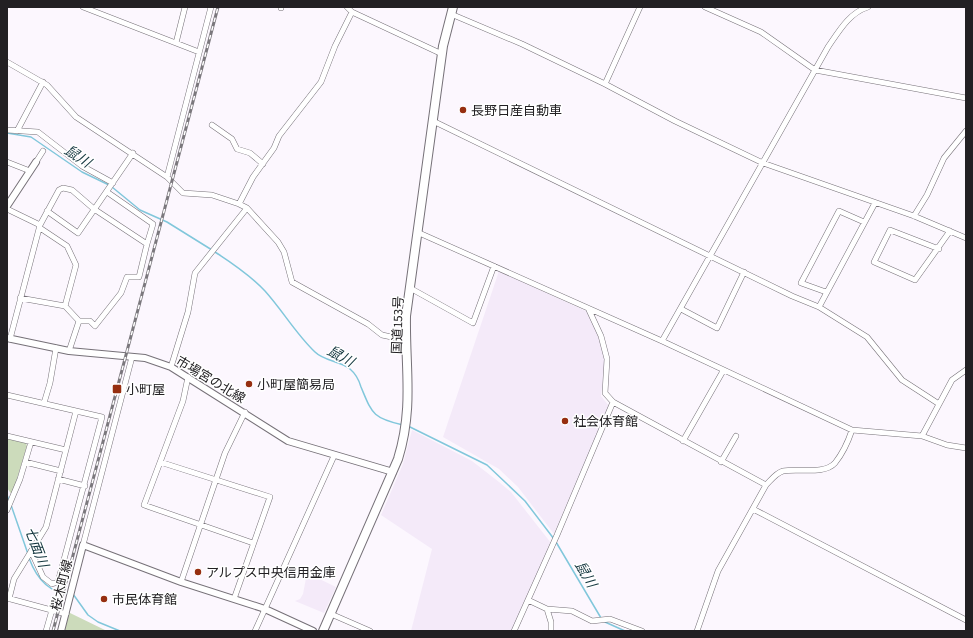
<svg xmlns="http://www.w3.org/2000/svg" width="973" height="638" font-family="'Source Sans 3','Noto Sans JP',sans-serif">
<rect width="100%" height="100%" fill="#fcf7fe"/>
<!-- built -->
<path fill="#f4eaf9" d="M499 271 588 312 599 336 605 359 601 396 609 406 554 534 518 487 499 469 443 437Z
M412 430 472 461 499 482 511 492 551 543 528 600 513 631H411L432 549 381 515 403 464Z
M307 573 336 587 324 613 295 601 300 599 303 594Z"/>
<!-- green -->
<path fill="#ccdbbb" d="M7 438 26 443 27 446 12 495 7 488Z
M68 612 107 631H63Z"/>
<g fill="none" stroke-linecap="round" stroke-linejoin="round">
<!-- stream -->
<path stroke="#81c7db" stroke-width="1.5" d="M7 133 31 137 82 172 109 185
M112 187 140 210 167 222 212 250
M215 252C232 263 251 276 265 291 283 311 296 334 315 352 324 361 340 361 350 369 356 374 359 380 361 387 372 413 372 418 403 425
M408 426 487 465 525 501 554 539
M7 495 9 500
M11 505 28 554
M556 542 601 618
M29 558C36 577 48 593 70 594
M73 594 88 615 98 622 120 631
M605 622 625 631"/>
<defs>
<path id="minor" d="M83 7 199 52
M347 7 352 12 442 54
M705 7 761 32 815 70 966 98
M281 8V7
M451 14 522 44 605 84 675 121 763 163 914 216 966 238
M176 43 185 7
M7 62 47 85 76 117 167 177 183 193 212 195 239 204 247 208 278 242 284 252 292 282 368 324 382 335 406 340
M605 84 640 7
M433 121 792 296 819 307 867 337 902 380 939 404
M212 125 232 139 237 149 250 153 263 164
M7 130 38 132 82 166 113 183
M17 131 43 82
M7 162 30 171
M36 162 43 151
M167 177 211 7
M107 192 153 224 147 244
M239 204 253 177 274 148 279 136 321 82 335 46 352 12
M7 209 40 225
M47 211 78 233 133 153
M914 216 927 195 944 158 966 131
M417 232 662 341 852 430 922 436 947 445 966 448
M939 249 890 230 874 262 915 280 950 231
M410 288 473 323 494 266
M826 292 801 283 839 211 864 222
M20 298 65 306 76 265 67 246 40 228
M65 306 79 321
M819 307 875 203
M588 308 601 336 607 359 605 393 613 402 766 485
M681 309 717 328 744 272
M10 339 40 225 59 190 63 188 72 190 94 209 147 244 139 277H127L121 293 95 326 90 321H79L69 351
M662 341 828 47C839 31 849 13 868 7
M171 367 188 312 195 273 247 208
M188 377 183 401 144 505 253 543
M7 395 102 417 58 582 52 584 43 577 31 551
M44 403 50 383 56 348
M7 436 66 450
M922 436 952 380 966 370
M683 441 723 371
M25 462 61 471
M160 462 270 497 234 599
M721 462 736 436
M58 479 85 486
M753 509 966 620
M7 510 20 479 31 442
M83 545 132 357
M181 582 225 453 245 412
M7 598 66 614
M9 599 14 579 46 527 76 411
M528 600 547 609 572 611 592 621 610 619 642 631
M547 609 551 622V631
M331 614 370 631
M46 631 52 610
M255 631 334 456
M514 631 557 535 613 402
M697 631 718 571 766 485C771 480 776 473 783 471 798 468 824 475 835 463 843 453 848 442 852 430"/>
<path id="tertiary" d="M7 206 36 162
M7 338 69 351 145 358 171 367 288 441 393 472
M61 631 83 545 181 582 265 609 313 631"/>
<path id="trunk" d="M323 631 398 459C414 407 405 368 406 316L443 46 453 7"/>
</defs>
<!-- minor casing -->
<use href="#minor" stroke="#767178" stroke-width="6"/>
<!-- tertiary casing -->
<use href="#tertiary" stroke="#767178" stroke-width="8"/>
<!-- trunk casing -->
<use href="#trunk" stroke="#767178" stroke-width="10"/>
<!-- minor -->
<use href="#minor" stroke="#fff" stroke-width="5"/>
<!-- tertiary -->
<use href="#tertiary" stroke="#fff" stroke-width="6"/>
<!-- trunk -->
<use href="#trunk" stroke="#fff" stroke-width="8"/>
<defs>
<path id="rail" d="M53 631 218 7"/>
</defs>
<!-- rail casing -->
<use href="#rail" stroke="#7b787d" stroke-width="3"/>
<!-- rail -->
<use href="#rail" stroke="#fff" stroke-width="1.5" stroke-dasharray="4.5" stroke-linecap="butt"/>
</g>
<!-- markers -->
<g fill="#962e10" stroke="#fff" stroke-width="1.5">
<circle cx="463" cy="110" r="4"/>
<circle cx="249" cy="384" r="4"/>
<rect x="112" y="384" width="10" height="10" rx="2"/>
<circle cx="565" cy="421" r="4"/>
<circle cx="198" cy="572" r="4"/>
<circle cx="104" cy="599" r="4"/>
</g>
<g text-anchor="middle" stroke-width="3" stroke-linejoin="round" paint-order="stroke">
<!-- poi labels -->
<g font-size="13" fill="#222023" stroke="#fff" text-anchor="start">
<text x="471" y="115">長野日産自動車</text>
<text x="257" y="389">小町屋簡易局</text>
<text x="126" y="394">小町屋</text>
<text x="573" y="426">社会体育館</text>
<text x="206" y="577">アルプス中央信用金庫</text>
<text x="112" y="604">市民体育館</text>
</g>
<!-- street labels -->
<g font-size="13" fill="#222023" stroke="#fff">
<text transform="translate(397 325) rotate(-88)" y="5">国道153号</text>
<text transform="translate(211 379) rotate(31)" y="5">市場宮の北線</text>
<text transform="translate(61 585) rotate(-76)" y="5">桜木町線</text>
</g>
<!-- water labels -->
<g font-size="14" font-style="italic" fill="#14363f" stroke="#fff">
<text transform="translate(78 156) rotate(33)" y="5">鼠川</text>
<text transform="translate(341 356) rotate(29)" y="5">鼠川</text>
<text transform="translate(37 547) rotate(69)" y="5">七面川</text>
<text transform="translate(586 574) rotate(60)" y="5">鼠川</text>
</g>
</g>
<!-- border -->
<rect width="973" height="638" fill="none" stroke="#222023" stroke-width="16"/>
</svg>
